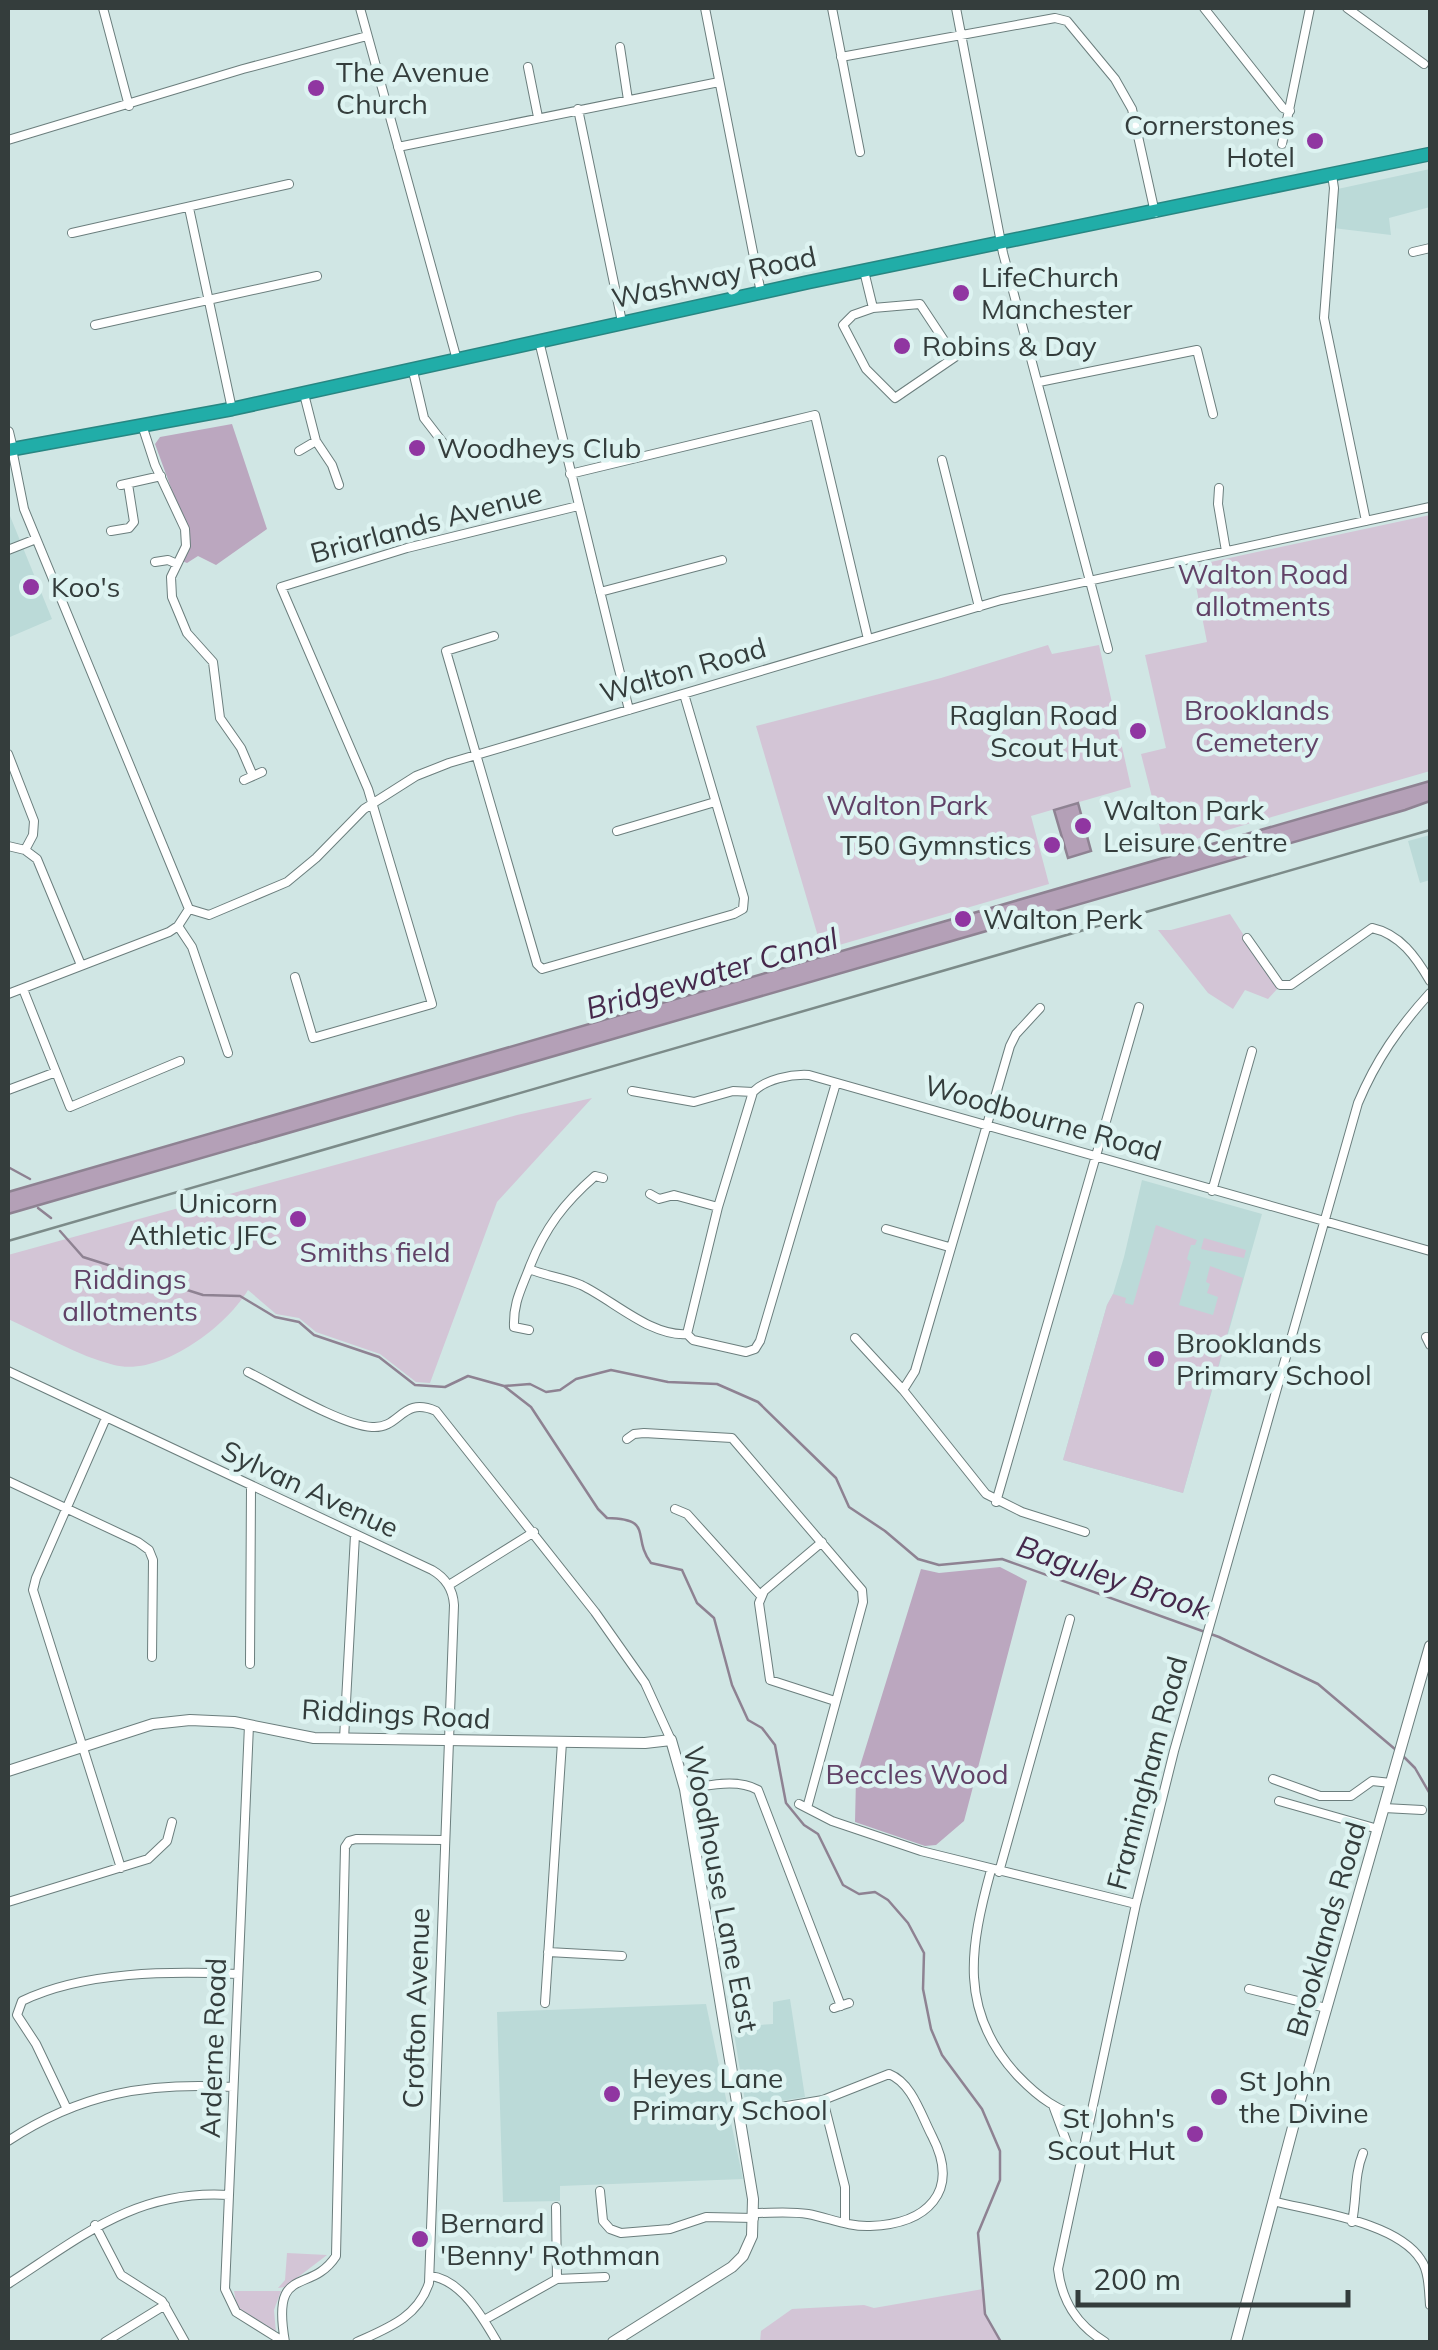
<svg xmlns="http://www.w3.org/2000/svg" width="1438" height="2350" font-family="Mulish,sans-serif">
<rect width="100%" height="100%" fill="#d0e6e4"/>
<!-- built -->
<path fill="#bbdad8" d="M1430 169V207L1389 218 1391 235 1333 228V190Z
M8 511 52 619 10 637 8 632Z
M1430 835V880L1420 883 1408 841Z
M1142 1180 1262 1214 1183 1493 1063 1460 1107 1305 1113 1294 1124 1257Z
M790 1999 805 2097 746 2107 733 2027 773 2024V2002Z
M706 2004 743 2179 560 2186V2201L503 2202 497 2012Z"/>
<!-- green -->
<path fill="#d3c5d6" d="M1430 515V771L1165 848 1141 754 1166 748 1145 655 1207 642 1192 566Z
M1048 645 1052 654 1099 645 1131 787 1031 816 1049 884 822 950 756 726 941 678Z
M1230 914 1278 988 1268 999 1245 990 1233 1009 1208 993 1158 930H1171Z
M592 1098 497 1202 430 1383 416 1382 380 1354 316 1332 299 1318 276 1314 248 1290C226 1327 160 1377 114 1365 78 1356 42 1334 8 1319V1255L517 1115Z
M1156 1225 1197 1240 1195 1245H1191L1187 1259 1191 1262 1179 1305 1213 1315 1218 1297 1207 1293 1210 1284 1206 1282 1210 1266 1243 1278 1183 1493 1063 1460 1107 1305 1113 1294 1126 1298 1125 1303 1133 1305Z
M1204 1238 1246 1250 1244 1258 1201 1249Z
M287 2253 327 2255 285 2287 278 2288 285 2280Z
M983 2289 985 2314 1001 2342H760L761 2331 792 2309 864 2305 874 2308Z
M234 2291H281L274 2310 276 2333 237 2307Z"/>
<!-- forest -->
<path fill="#bba7bf" d="M232 424 267 529 216 565 198 556 187 563 182 561 190 540 155 444 160 437Z
M1000 1567 1027 1581 964 1821 936 1845 925 1846 855 1822 856 1779 921 1569 939 1573Z"/>
<!-- water -->
<path fill="#b4a0b7" stroke="#8e8292" stroke-width="2.5" d="M1430 781V801L1405 810 8 1214V1192Z
M1078 803 1091 851 1068 858 1054 810Z"/>
<g fill="none" stroke-linecap="round" stroke-linejoin="round">
<!-- stream -->
<path stroke="#8e8292" stroke-width="2.5" d="M8 1167 30 1179
M38 1208 51 1218
M60 1231 83 1257 203 1295 240 1296 275 1317 299 1322 314 1335 379 1357 415 1385 445 1387 468 1376 504 1386 531 1407 598 1509 607 1518C655 1519 631 1537 651 1563L682 1570 697 1603 714 1618 732 1685 748 1720 762 1728 775 1745 786 1803 804 1825 818 1834 843 1885 859 1894 875 1892 888 1900 908 1923 924 1953 923 1989 931 2029 942 2055 982 2109 1000 2151V2180L978 2233 985 2314 1001 2342
M504 1386 530 1384 546 1392 560 1390 576 1379 611 1370 668 1382 717 1384 758 1402 836 1478 849 1507 885 1531 918 1559 939 1565 1002 1559 1219 1637 1318 1684 1396 1750
M1402 1755 1415 1768 1430 1794"/>
<defs>
<path id="street" d="M103 8 129 106
M360 8 457 360
M705 8 761 293
M832 8 860 152
M956 8 1003 253 1108 649
M1204 8 1283 108 1290 111
M1347 8 1424 64
M620 47 628 100
M841 57 1055 18 1067 21 1115 79 1132 109 1155 213
M528 67 538 117
M578 109 622 322
M8 140 243 69 367 36
M1282 144 1310 8
M398 147 719 82
M1332 175 1334 188 1324 318 1366 521
M189 208 232 409
M72 233 289 184
M1413 252 1430 248
M864 271 873 308 920 304 955 357 895 398 866 369 843 325 853 315 873 308
M95 325 317 276
M539 341 629 710
M413 371 424 418 444 444
M1039 382 1197 350 1213 414
M304 394 316 441 332 465 339 485
M142 425 155 465 185 529 186 546 171 577 172 597 187 633 213 662 220 718 241 748 253 776
M12 449 24 509 189 909
M299 451 316 441
M942 460 979 607
M570 474 815 415 868 639
M121 485 161 476
M1219 488 1218 504 1226 551
M111 531 129 528 134 522 128 484
M8 550 36 539
M155 562 168 560 177 564
M600 592 722 560
M494 636 446 651 537 964 542 969 734 914 743 909 744 898 684 694
M8 754 34 821 33 835 25 850
M244 780 262 772
M617 831 715 802
M8 846 25 850 37 859 81 965
M189 909 209 915 287 882 316 858 364 809 416 776 449 763 1001 600 1430 507
M178 926 192 947 228 1053
M1247 938 1280 985H1291L1372 928C1400 934 1416 957 1430 981
M295 977 313 1038 432 1004 368 789 281 587 407 548 578 506
M23 989 70 1107 180 1061
M8 994 169 932 178 926 189 909
M8 1090 56 1072
M632 1091 694 1102 733 1091 753 1092C766 1079 791 1074 809 1075L1430 1251
M1212 1191 1252 1051
M650 1194 659 1199 674 1195 718 1207
M886 1229 949 1247
M529 1269C546 1276 565 1278 581 1285 613 1300 651 1337 687 1334L693 1340 746 1352 755 1349 760 1341 836 1083
M529 1330 514 1327C513 1302 522 1288 530 1266 545 1228 564 1203 595 1176L603 1178
M687 1334 718 1207 753 1092
M1426 1337 1430 1345
M855 1338 903 1390 986 1494 1022 1512 1085 1532
M8 1371 432 1570C446 1578 453 1589 454 1605L429 2283C418 2317 388 2328 357 2342
M248 1372C278 1387 341 1425 372 1427 401 1429 401 1396 436 1411L595 1612 645 1683 671 1740
M903 1390 915 1371 1010 1046 1016 1034 1040 1008
M106 1418 36 1578 33 1590 121 1868
M627 1439 634 1434 644 1433 732 1438 862 1590 863 1602 807 1808
M8 1481 138 1542 149 1550 153 1560 152 1657
M996 1502 1139 1007
M675 1509 687 1514 761 1596
M822 1542 764 1591 759 1603 770 1680 835 1701
M449 1585 534 1532
M250 1664 251 1487
M249 1725 225 2289 236 2312 284 2342
M344 1739 355 1535
M1273 1779 1320 1796H1351L1372 1781 1391 1783
M685 1789C709 1786 736 1778 758 1790L841 2006
M1279 1801 1378 1829
M799 1804 832 1821 921 1851 1136 1904
M1384 1808 1422 1810
M991 1870C970 1947 958 2011 1017 2075 1038 2097 1058 2112 1088 2119
M999 1872 1070 1619
M8 1902 148 1859 167 1841 172 1822
M548 1952 622 1956
M1249 1989 1326 2008
M545 2003 562 1742
M834 2008 849 2003
M823 2100 845 2187V2223
M1054 2108 1067 2143 1079 2161
M67 2109 36 2044 17 2015 22 2001C84 1971 171 1971 238 1974
M738 2114 823 2100 889 2074C912 2083 921 2115 932 2136 961 2192 927 2224 870 2226 849 2227 829 2218 808 2214 790 2211 772 2213 754 2213
M8 2141C81 2093 147 2082 233 2087
M600 2191 603 2221 610 2229 621 2233 670 2229 706 2217 754 2218
M1273 2201C1315 2212 1397 2222 1421 2260 1429 2271 1429 2292 1430 2305
M556 2207 557 2279
M1352 2222C1357 2198 1354 2175 1363 2153
M95 2225 121 2275 162 2301 185 2342
M430 2276C461 2279 483 2318 497 2342
M8 2284C81 2237 136 2189 229 2195
M484 2320 557 2279 605 2277
M105 2342 165 2305
M285 2342C271 2262 310 2296 336 2256L345 1847 349 1841 356 1839 444 1840
M1105 2342C1077 2325 1062 2302 1058 2269L1136 1904 1174 1751 1358 1103C1376 1060 1399 1027 1430 993"/>
<path id="secondary" d="M8 432 12 449
M8 1771 153 1724 190 1720 234 1722 314 1738 645 1743 671 1740 685 1789 753 2199 752 2236 743 2256 732 2267 613 2342
M1236 2342 1301 2097 1430 1646"/>
<path id="highway" d="M8 450 232 409 809 282 1430 154"/>
</defs>
<!-- street casing -->
<use href="#street" stroke="#6b7e7d" stroke-width="10"/>
<!-- secondary casing -->
<use href="#secondary" stroke="#6b7e7d" stroke-width="12"/>
<!-- highway casing -->
<use href="#highway" stroke="#288682" stroke-width="15"/>
<!-- street -->
<use href="#street" stroke="#fff" stroke-width="8"/>
<!-- secondary -->
<use href="#secondary" stroke="#fff" stroke-width="10"/>
<!-- highway -->
<use href="#highway" stroke="#21ada8" stroke-width="12"/>
<!-- tram -->
<path stroke="#7c8b89" stroke-width="2.5" d="M8 1241 1430 830"/>
</g>
<!-- markers -->
<g fill="#9036a1" stroke="#ddf3f1" stroke-width="4">
<circle cx="316" cy="88" r="10"/>
<circle cx="1315" cy="141" r="10"/>
<circle cx="961" cy="293" r="10"/>
<circle cx="902" cy="346" r="10"/>
<circle cx="417" cy="448" r="10"/>
<circle cx="31" cy="587" r="10"/>
<circle cx="1138" cy="731" r="10"/>
<circle cx="1083" cy="826" r="10"/>
<circle cx="1052" cy="845" r="10"/>
<circle cx="963" cy="919" r="10"/>
<circle cx="298" cy="1219" r="10"/>
<circle cx="1156" cy="1359" r="10"/>
<circle cx="612" cy="2094" r="10"/>
<circle cx="1219" cy="2097" r="10"/>
<circle cx="1195" cy="2134" r="10"/>
<circle cx="420" cy="2239" r="10"/>
</g>
<g text-anchor="middle" stroke-width="9" stroke-linejoin="round" paint-order="stroke">
<!-- poi labels -->
<g font-size="28" fill="#343d3c" stroke="#ddf3f1" text-anchor="start">
<text x="336" y="82">The Avenue<tspan x="336" dy="32">Church</tspan></text>
<text x="1295" y="135" text-anchor="end">Cornerstones<tspan x="1295" dy="32">Hotel</tspan></text>
<text x="981" y="287">LifeChurch<tspan x="981" dy="32">Manchester</tspan></text>
<text x="922" y="356">Robins &amp; Day</text>
<text x="437" y="458">Woodheys Club</text>
<text x="51" y="597">Koo's</text>
<text x="1118" y="725" text-anchor="end">Raglan Road<tspan x="1118" dy="32">Scout Hut</tspan></text>
<text x="1103" y="820">Walton Park<tspan x="1103" dy="32">Leisure Centre</tspan></text>
<text x="1032" y="855" text-anchor="end">T50 Gymnstics</text>
<text x="983" y="929">Walton Perk</text>
<text x="278" y="1213" text-anchor="end">Unicorn<tspan x="278" dy="32">Athletic JFC</tspan></text>
<text x="1176" y="1353">Brooklands<tspan x="1176" dy="32">Primary School</tspan></text>
<text x="632" y="2088">Heyes Lane<tspan x="632" dy="32">Primary School</tspan></text>
<text x="1239" y="2091">St John<tspan x="1239" dy="32">the Divine</tspan></text>
<text x="1175" y="2128" text-anchor="end">St John's<tspan x="1175" dy="32">Scout Hut</tspan></text>
<text x="440" y="2233">Bernard<tspan x="440" dy="32">'Benny' Rothman</tspan></text>
</g>
<!-- street labels -->
<g font-size="28" fill="#343d3c" stroke="#ddf3f1">
<text transform="translate(714 277) rotate(-12)" y="10">Washway Road</text>
<text transform="translate(426 523) rotate(-15)" y="10">Briarlands Avenue</text>
<text transform="translate(683 670) rotate(-16)" y="10">Walton Road</text>
<text transform="translate(1043 1118) rotate(16)" y="10">Woodbourne Road</text>
<text transform="translate(310 1489) rotate(25)" y="10">Sylvan Avenue</text>
<text transform="translate(396 1714) rotate(3)" y="10">Riddings Road</text>
<text transform="translate(1147 1773) rotate(-75)" y="10">Framingham Road</text>
<text transform="translate(721 1889) rotate(79)" y="10">Woodhouse Lane East</text>
<text transform="translate(1326 1929) rotate(-74)" y="10">Brooklands Road</text>
<text transform="translate(416 2008) rotate(-88)" y="10">Crofton Avenue</text>
<text transform="translate(213 2048) rotate(-88)" y="10">Arderne Road</text>
</g>
<!-- park labels -->
<g font-size="28" fill="#614267" stroke="#ddf3f1">
<text x="1263" y="584">Walton Road<tspan x="1263" dy="32">allotments</tspan></text>
<text x="1257" y="720">Brooklands<tspan x="1257" dy="32">Cemetery</tspan></text>
<text x="907" y="815">Walton Park</text>
<text x="375" y="1262">Smiths field</text>
<text x="130" y="1289">Riddings<tspan x="130" dy="32">allotments</tspan></text>
<text x="917" y="1784">Beccles Wood</text>
</g>
<!-- water labels -->
<g font-size="30" font-style="italic" fill="#46294c" stroke="#ddf3f1">
<text transform="translate(712 974) rotate(-16)" y="10">Bridgewater Canal</text>
<text transform="translate(1113 1578) rotate(19)" y="10">Baguley Brook</text>
</g>
</g>
<!-- border -->
<rect width="1438" height="2350" fill="none" stroke="#343d3c" stroke-width="20"/>
<!-- scale -->
<path d="M1078 2290v15h270v-15" fill="none" stroke="#343d3c" stroke-width="5"/>
<text x="1093" y="2290" font-size="30" fill="#343d3c" stroke="#ddf3f1" stroke-width="8" paint-order="stroke">200 m</text>
</svg>
